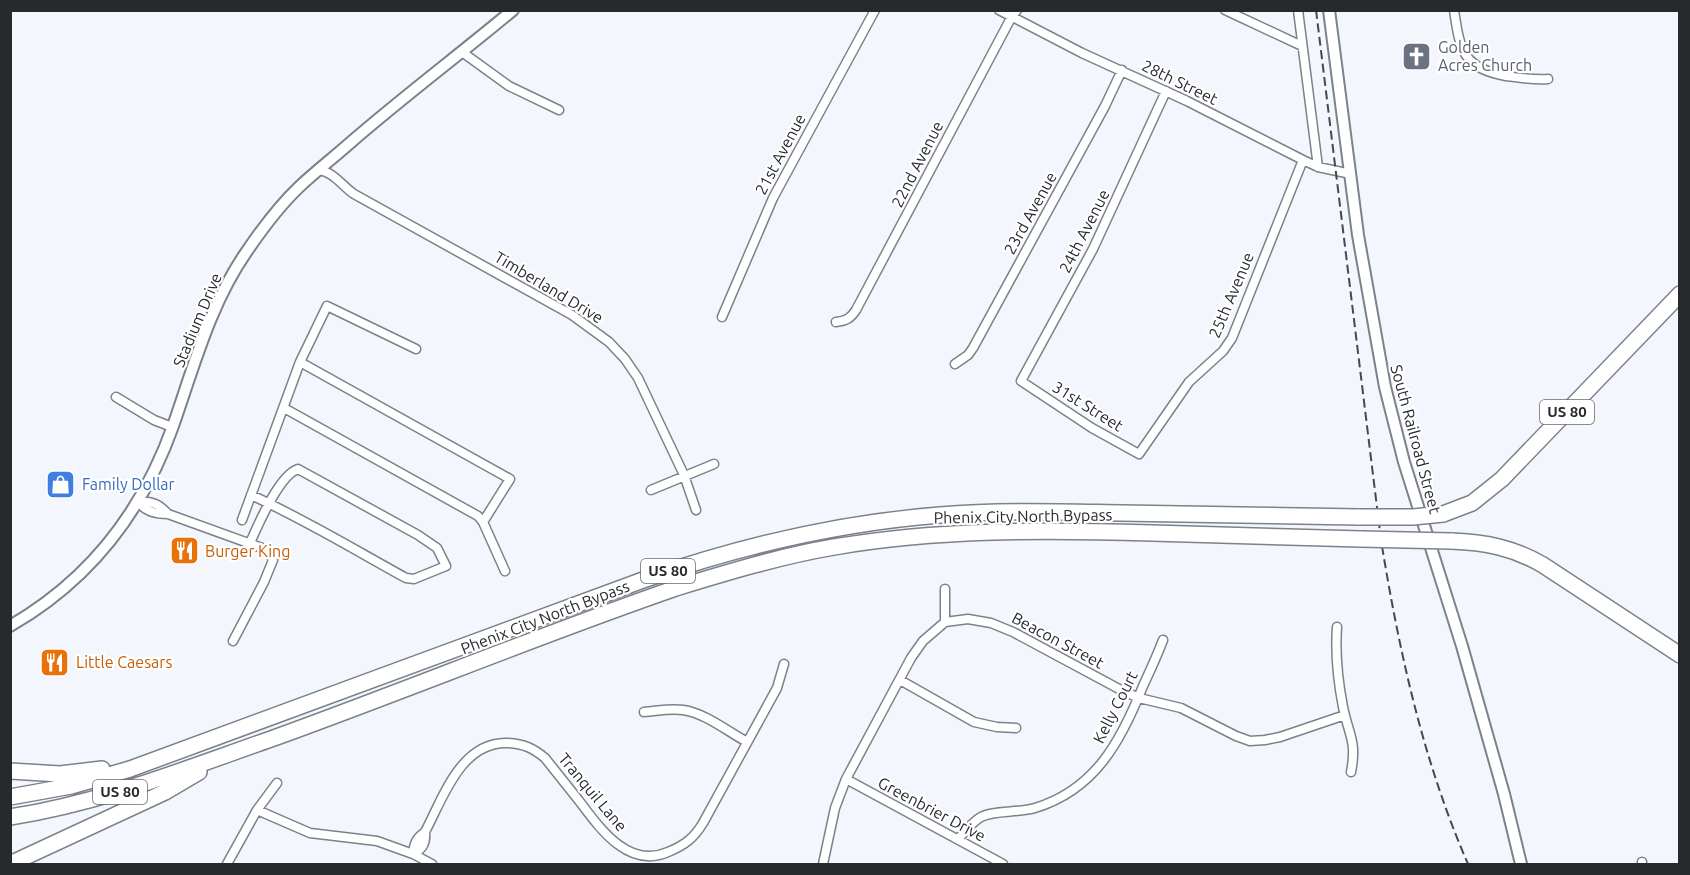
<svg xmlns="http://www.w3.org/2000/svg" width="1690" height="875" font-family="Ubuntu,sans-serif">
<rect width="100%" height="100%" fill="#f3f7fd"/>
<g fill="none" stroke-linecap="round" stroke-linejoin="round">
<defs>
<path id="street" d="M999 10 1082 53 1187 101 1303 160 1318 167 1351 174
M1225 10 1302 46
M1298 10 1318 167
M1454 10C1460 51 1463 68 1506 76 1521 78 1533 80 1548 79
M462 52 509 86 559 110
M1166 91 1093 249 1021 381 1092 428 1139 454 1189 382 1223 351 1232 338 1303 160
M319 170C334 172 342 186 354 194L572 315 609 342 625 359 638 378 684 475 696 510
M722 317 773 198 875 10
M836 322C846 321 851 318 856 310L1011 18 1017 10
M300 362 510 479 483 522
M955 364 968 355 973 348 1105 106 1122 70
M116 397 154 420 172 427
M284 408 478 516 483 522 505 571
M651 490 714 464
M168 514C159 504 152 501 139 502 145 512 156 514 168 514L262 548 269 552 273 560 264 582 233 641
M242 520 300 362 327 306 416 349
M250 543C258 525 279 475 298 469L418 535 437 548 446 566 414 579 406 578C355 550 304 519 251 495
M945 589V622
M1337 627C1335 654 1338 681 1343 707 1349 736 1357 741 1351 772
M900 680 974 722 997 727 1016 728
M644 712C657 711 670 708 683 710 705 713 727 731 747 742
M846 779 1003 864
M257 810 310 833 377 841 413 854 432 864
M958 839C965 832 972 822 981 817 994 810 1019 813 1035 808 1095 790 1121 741 1143 686 1150 671 1157 656 1163 640
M413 854C414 844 416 838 425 832 443 798 461 741 508 743 524 744 533 748 545 758 557 773 568 787 580 802 601 830 629 869 668 852 685 845 694 838 703 823L777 688 784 664
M413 854C423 849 426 843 425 832
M1642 862V864
M227 864 257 810 277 783
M823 864 835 808 846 779 911 658 923 641 945 622 968 619 991 623 1013 632 1121 690 1139 698 1181 708 1236 736 1250 741 1265 740 1280 737 1345 715"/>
<path id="secondary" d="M1329 10 1358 235 1385 387 1404 462 1462 646 1504 794 1521 864
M10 626C90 580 142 513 173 426 194 366 210 304 247 251 262 229 279 206 299 187 315 172 333 158 350 143 403 97 459 55 513 10"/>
<path id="highway" d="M1443 514 1472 503 1502 479 1680 294
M1451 541C1485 542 1514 548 1543 565L1680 655
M10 771 60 774 102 769
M10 797 71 786 130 769 643 580C740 546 838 523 940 515 1001 510 1061 512 1122 513 1201 514 1280 516 1359 517
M10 817C101 803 185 769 271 739 407 690 540 635 676 588 728 572 781 556 834 547 939 529 1046 530 1152 533 1222 535 1292 537 1361 539
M10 864 165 792 199 772"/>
</defs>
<!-- street casing -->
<use href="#street" stroke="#7b828b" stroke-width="11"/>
<!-- secondary casing -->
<use href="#secondary" stroke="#7b828b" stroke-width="14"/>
<!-- highway casing -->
<use href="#highway" stroke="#7b828b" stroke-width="18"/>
<!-- street -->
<use href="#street" stroke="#fff" stroke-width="8"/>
<!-- secondary -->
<use href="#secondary" stroke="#fff" stroke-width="10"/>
<!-- highway -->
<use href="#highway" stroke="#fff" stroke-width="15"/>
<!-- rail -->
<path stroke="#45484c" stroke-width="2" stroke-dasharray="9 4.5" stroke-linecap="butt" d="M1316 10 1381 540C1399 651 1423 761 1468 864"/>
<defs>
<path id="highway-bridge" d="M1359 517H1413L1443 514
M1361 539 1451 541"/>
</defs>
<!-- highway-bridge casing -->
<use href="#highway-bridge" stroke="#7b828b" stroke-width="18" stroke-linecap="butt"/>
<!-- highway-bridge -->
<use href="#highway-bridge" stroke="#fff" stroke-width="15"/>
</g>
<!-- icons -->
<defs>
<symbol id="church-square" viewBox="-11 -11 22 22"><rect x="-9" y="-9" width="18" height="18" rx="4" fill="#6b7280" stroke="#fff"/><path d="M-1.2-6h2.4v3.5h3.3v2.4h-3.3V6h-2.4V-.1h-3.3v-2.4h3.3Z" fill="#fff"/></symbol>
<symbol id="shop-square" viewBox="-11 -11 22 22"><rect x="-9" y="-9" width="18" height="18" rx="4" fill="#3f7fe0" stroke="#fff"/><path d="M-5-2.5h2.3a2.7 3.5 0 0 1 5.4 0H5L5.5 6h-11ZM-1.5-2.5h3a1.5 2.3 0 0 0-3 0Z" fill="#fff"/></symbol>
<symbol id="restaurant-square" viewBox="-11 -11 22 22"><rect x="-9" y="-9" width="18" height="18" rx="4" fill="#e8710a" stroke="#fff"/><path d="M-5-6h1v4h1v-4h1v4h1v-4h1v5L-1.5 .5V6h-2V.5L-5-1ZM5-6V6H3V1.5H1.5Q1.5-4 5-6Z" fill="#fff"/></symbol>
</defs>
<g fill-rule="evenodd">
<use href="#church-square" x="1400" y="40" width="33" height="33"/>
<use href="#shop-square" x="44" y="468" width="33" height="33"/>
<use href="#restaurant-square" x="168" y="534" width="33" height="33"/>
<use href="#restaurant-square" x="38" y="646" width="33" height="33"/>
</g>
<g text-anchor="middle" stroke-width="4.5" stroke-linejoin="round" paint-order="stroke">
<!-- shield labels -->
<g fill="#fff" stroke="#68696c" stroke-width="1.5">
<rect x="1540" y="400" width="54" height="24" rx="4.5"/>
<rect x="641" y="559" width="54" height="24" rx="4.5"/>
<rect x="93" y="780" width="54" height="24" rx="4.5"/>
</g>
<g font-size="15" font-weight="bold" fill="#27292d">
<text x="1567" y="417">US 80</text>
<text x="668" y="576">US 80</text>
<text x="120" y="797">US 80</text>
</g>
<!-- worship labels -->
<g font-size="16" fill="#5b616d" stroke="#fff" text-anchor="start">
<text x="1438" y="53">Golden<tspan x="1438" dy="18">Acres Church</tspan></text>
</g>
<!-- street labels -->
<g font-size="16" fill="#27292d" stroke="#fff">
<text transform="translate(1180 82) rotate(26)" y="6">28th Street</text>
<text transform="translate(780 154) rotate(-62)" y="6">21st Avenue</text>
<text transform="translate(917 164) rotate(-63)" y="6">22nd Avenue</text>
<text transform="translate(1030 213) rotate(-61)" y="6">23rd Avenue</text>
<text transform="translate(1084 231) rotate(-63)" y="6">24th Avenue</text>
<text transform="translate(549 287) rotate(31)" y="6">Timberland Drive</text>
<text transform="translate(1231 295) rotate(-67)" y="6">25th Avenue</text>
<text transform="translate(197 320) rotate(-67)" y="6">Stadium Drive</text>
<text transform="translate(1088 406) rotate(32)" y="6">31st Street</text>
<text transform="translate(1416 439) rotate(75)" y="6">South Railroad Street</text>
<text transform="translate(1023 516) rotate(-1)" y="6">Phenix City North Bypass</text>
<text transform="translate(545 617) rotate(-21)" y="6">Phenix City North Bypass</text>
<text transform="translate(1058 640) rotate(28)" y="6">Beacon Street</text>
<text transform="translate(1115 707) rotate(-63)" y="6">Kelly Court</text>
<text transform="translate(593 792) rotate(50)" y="6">Tranquil Lane</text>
<text transform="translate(932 809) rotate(28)" y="6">Greenbrier Drive</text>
</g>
<!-- shop labels -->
<g font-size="16" fill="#366cbe" stroke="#fff" text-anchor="start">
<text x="82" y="490">Family Dollar</text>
</g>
<!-- food labels -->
<g font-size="16" fill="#c56008" stroke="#fff" text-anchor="start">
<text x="205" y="557">Burger King</text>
<text x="76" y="668">Little Caesars</text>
</g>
</g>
<!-- border -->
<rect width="1690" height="875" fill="none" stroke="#27292d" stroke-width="24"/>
</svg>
